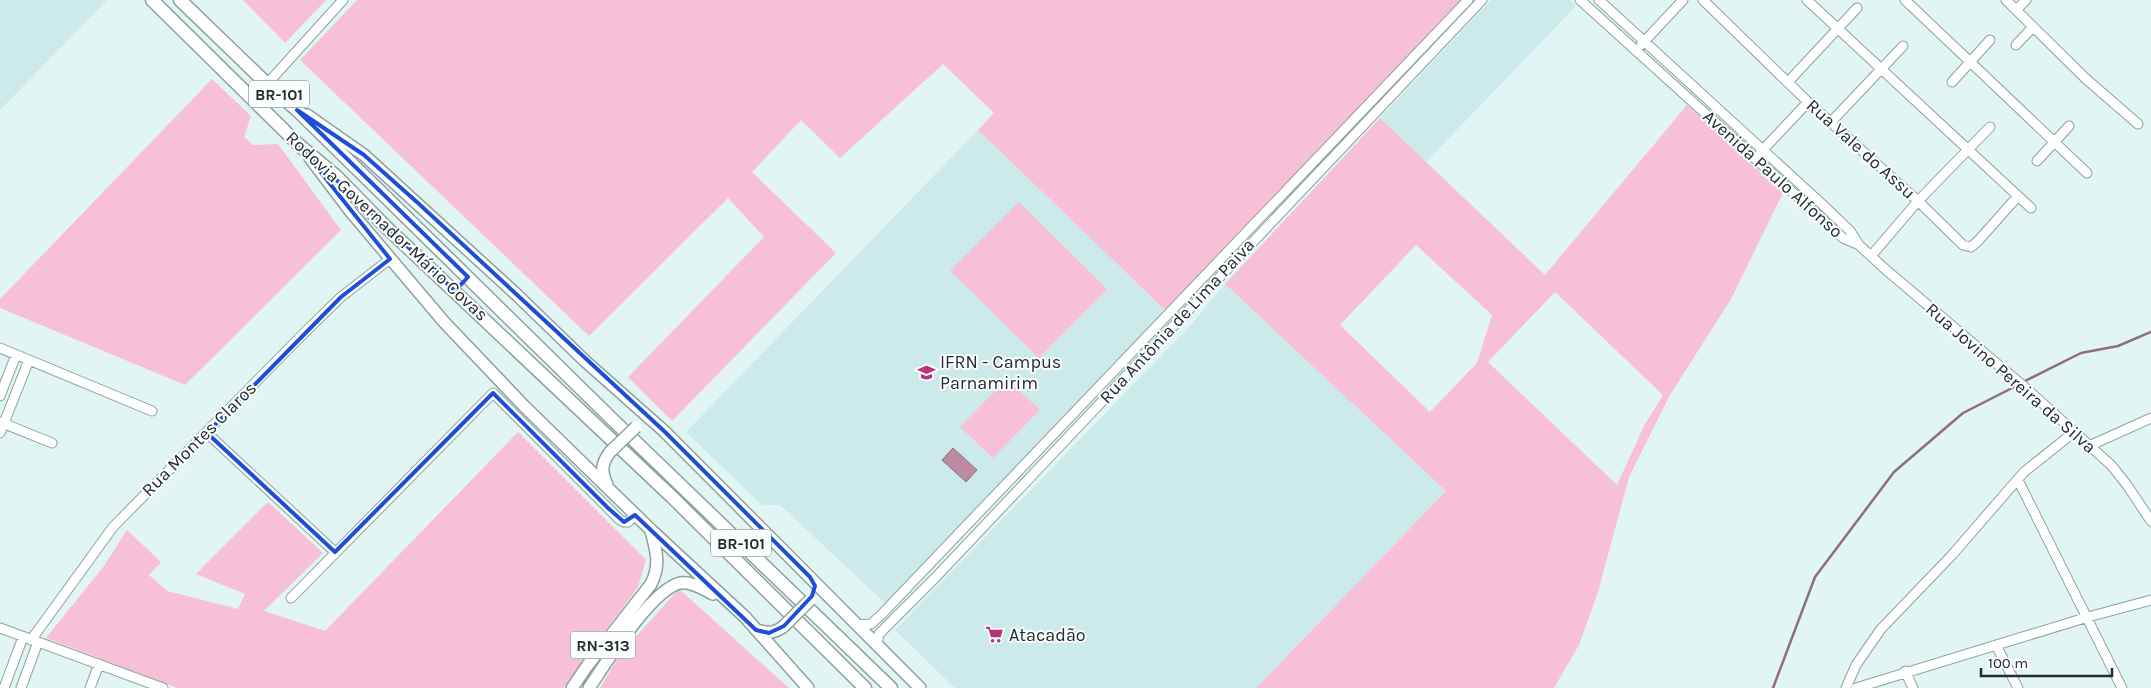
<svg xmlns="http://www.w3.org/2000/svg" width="2151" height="688" font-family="Karla,sans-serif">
<rect width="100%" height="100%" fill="#e1f5f5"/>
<!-- built -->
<path fill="#cdeaeb" d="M0 0H107L0 110Z
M1491 0H1570L1576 6 1426 162 1380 118Z
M978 130 1166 311 885 603 780 505H762L686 432Z
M1225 284 1446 491 1256 688H955L895 630 1191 325Z"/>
<!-- green -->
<path fill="#f7c0d6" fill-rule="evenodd" d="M243 0H326L285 43Z
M357 0H1463L1166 311 978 130 994 113 943 64 840 158 801 120 752 172 836 253 672 421 628 377 764 237 728 198 589 336 300 60Z
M212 79 251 116 244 137 253 145 278 144 341 230 185 385 0 308V299Z
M1687 105 1783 193 1731 299 1670 395 1629 477 1598 592 1579 645 1554 688H1256L1446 491 1225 284 1380 118 1545 275ZM1416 245 1492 315 1477 363 1430 412 1340 325ZM1555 292 1663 395 1644 426 1617 485 1488 362Z
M1019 202 1107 289 1039 358 950 271Z
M1007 379 1040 410 993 458 960 427Z
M518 432 646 560 638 587 563 688H177L46 638 104 566 127 530 161 562 149 575 167 591 238 609 245 594 196 574 268 502 323 553 264 611 325 631Z
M679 589 789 688H600L621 653Z"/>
<!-- water -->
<path fill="#bd8aa0" stroke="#8f6e7e" d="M953 448 977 470 966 482 942 460Z"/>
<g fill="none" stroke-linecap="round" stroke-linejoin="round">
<!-- stream -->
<path stroke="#8f6e7e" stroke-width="2.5" d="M2023 382 2081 353 2118 346 2151 332
M1773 688 1815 577 1894 472 1963 413 2018 385"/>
<defs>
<path id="minor" d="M1580 0 1843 238 1859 245
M1599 0 1823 205 1850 231 1859 245 1885 269 2028 390 2111 465 2127 485 2151 521
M1703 0 1808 102 1918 201 1963 245 1971 247 1978 241 2018 196
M1807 0 2031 208
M1905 0 2087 173
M2006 0 2085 78 2138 124
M2016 10 2026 0
M1641 45 1683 0
M2016 45 2033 27
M1788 82 1857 8
M1952 82 1990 40
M267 84 343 0
M1831 122 1903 46
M1760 153 1808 102
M2037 161 2069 126
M1871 256 1918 201 1990 127
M0 348 152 411
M0 396 16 355
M0 422 52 443
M0 433 29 360
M207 433 335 552
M2089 446 2151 418
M2018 480 2122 688
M291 598 493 393 620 520 624 522H628L635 515
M857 625 871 624 881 615 1468 0
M0 628 163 688
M31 640 113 527 304 333 341 297 390 259
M877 644 879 634 934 579 1482 0
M1996 645 2018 688
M1905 671 1913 688
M4 688 23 637
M21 688 38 642
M90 688 99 664
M1846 688 1856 665 1881 629 1952 555 2024 472 2073 433
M1856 688 2088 617 2151 600"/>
<path id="major" d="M307 115 364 155 517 295 585 361 664 431 920 688
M310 158 351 212 444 322 525 407 651 530 745 617 808 688
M607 485C601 471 601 464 610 452
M756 630C768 633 774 634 784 626
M572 688 587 666 651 584C661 565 656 550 651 531
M589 688C606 663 651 590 680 583 691 581 703 589 713 594"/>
<path id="highway" d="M152 0 299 145 336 176 385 226 671 496 865 688
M180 0 267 84 297 110 615 422 891 688"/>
</defs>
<!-- minor casing -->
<use href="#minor" stroke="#8ea1a1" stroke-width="11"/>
<!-- major casing -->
<use href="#major" stroke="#8ea1a1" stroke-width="14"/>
<!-- highway casing -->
<use href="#highway" stroke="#8ea1a1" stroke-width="15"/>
<!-- minor -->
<use href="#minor" stroke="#fff" stroke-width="9"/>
<!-- major -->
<use href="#major" stroke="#fff" stroke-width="11"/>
<!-- highway -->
<use href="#highway" stroke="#fff" stroke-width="12"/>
<defs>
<path id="major-bridge" d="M610 452 636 427
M784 626 810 600"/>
</defs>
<!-- major-bridge casing -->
<use href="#major-bridge" stroke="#8ea1a1" stroke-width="14" stroke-linecap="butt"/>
<!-- major-bridge -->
<use href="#major-bridge" stroke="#fff" stroke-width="11"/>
</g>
<!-- marked area -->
<path fill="none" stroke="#1d4ed8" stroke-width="4" stroke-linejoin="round" d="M297 110 364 155 418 203 664 431 810 577 815 586 812 596 784 626 769 633 756 630 635 515 624 522 608 508 493 393 335 552 207 433 341 297 390 259 299 145 455 291 468 277Z"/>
<!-- icons -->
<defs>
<symbol id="university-bare" viewBox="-9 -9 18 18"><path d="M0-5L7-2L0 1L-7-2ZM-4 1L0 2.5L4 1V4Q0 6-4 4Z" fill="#b9357b" stroke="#fafefe" stroke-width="2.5" paint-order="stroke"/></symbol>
<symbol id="supermarket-bare" viewBox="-9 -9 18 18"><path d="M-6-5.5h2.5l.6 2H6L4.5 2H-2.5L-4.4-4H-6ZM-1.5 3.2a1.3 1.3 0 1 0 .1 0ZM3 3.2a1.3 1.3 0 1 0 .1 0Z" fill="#b9357b" stroke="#fafefe" stroke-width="2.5" paint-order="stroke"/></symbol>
</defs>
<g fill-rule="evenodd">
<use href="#university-bare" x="914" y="360" width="25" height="25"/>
<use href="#supermarket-bare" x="982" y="622" width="25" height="25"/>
</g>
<g text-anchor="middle" stroke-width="4" stroke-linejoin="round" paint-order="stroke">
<!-- shield labels -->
<g fill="#fafefe" stroke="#656b6c" stroke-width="1">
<rect x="249" y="80.5" width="60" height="27" rx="4"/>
<rect x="711" y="529.5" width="60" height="27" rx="4"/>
<rect x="570.5" y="631.5" width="65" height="27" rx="4"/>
</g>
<g font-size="16" font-weight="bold" fill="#252c2d">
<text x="279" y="100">BR-101</text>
<text x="741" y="549">BR-101</text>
<text x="603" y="651">RN-313</text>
</g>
<!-- street labels -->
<g font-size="18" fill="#252c2d" stroke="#fafefe">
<text transform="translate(1861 149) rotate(42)" y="6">Rua Vale do Assu</text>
<text transform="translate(1773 174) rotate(42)" y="6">Avenida Paulo Alfonso</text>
<text transform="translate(387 226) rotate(43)" y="6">Rodovia Governador Mário Covas</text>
<text transform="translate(1177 321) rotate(-47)" y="6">Rua Antônia de Lima Paiva</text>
<text transform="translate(2011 378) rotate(41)" y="6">Rua Jovino Pereira da Silva</text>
<text transform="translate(199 439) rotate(-45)" y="6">Rua Montes Claros</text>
</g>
<!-- poi labels -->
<g font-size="18" fill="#252c2d" stroke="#fafefe" text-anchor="start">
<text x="940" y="368">IFRN - Campus<tspan x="940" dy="21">Parnamirim</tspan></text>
<text x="1009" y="641">Atacadão</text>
</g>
</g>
<!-- scale -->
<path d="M1981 668v8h131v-8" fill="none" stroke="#252c2d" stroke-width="2.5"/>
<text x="1988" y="668" font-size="15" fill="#252c2d" stroke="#fafefe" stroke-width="4" paint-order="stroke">100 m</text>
</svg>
